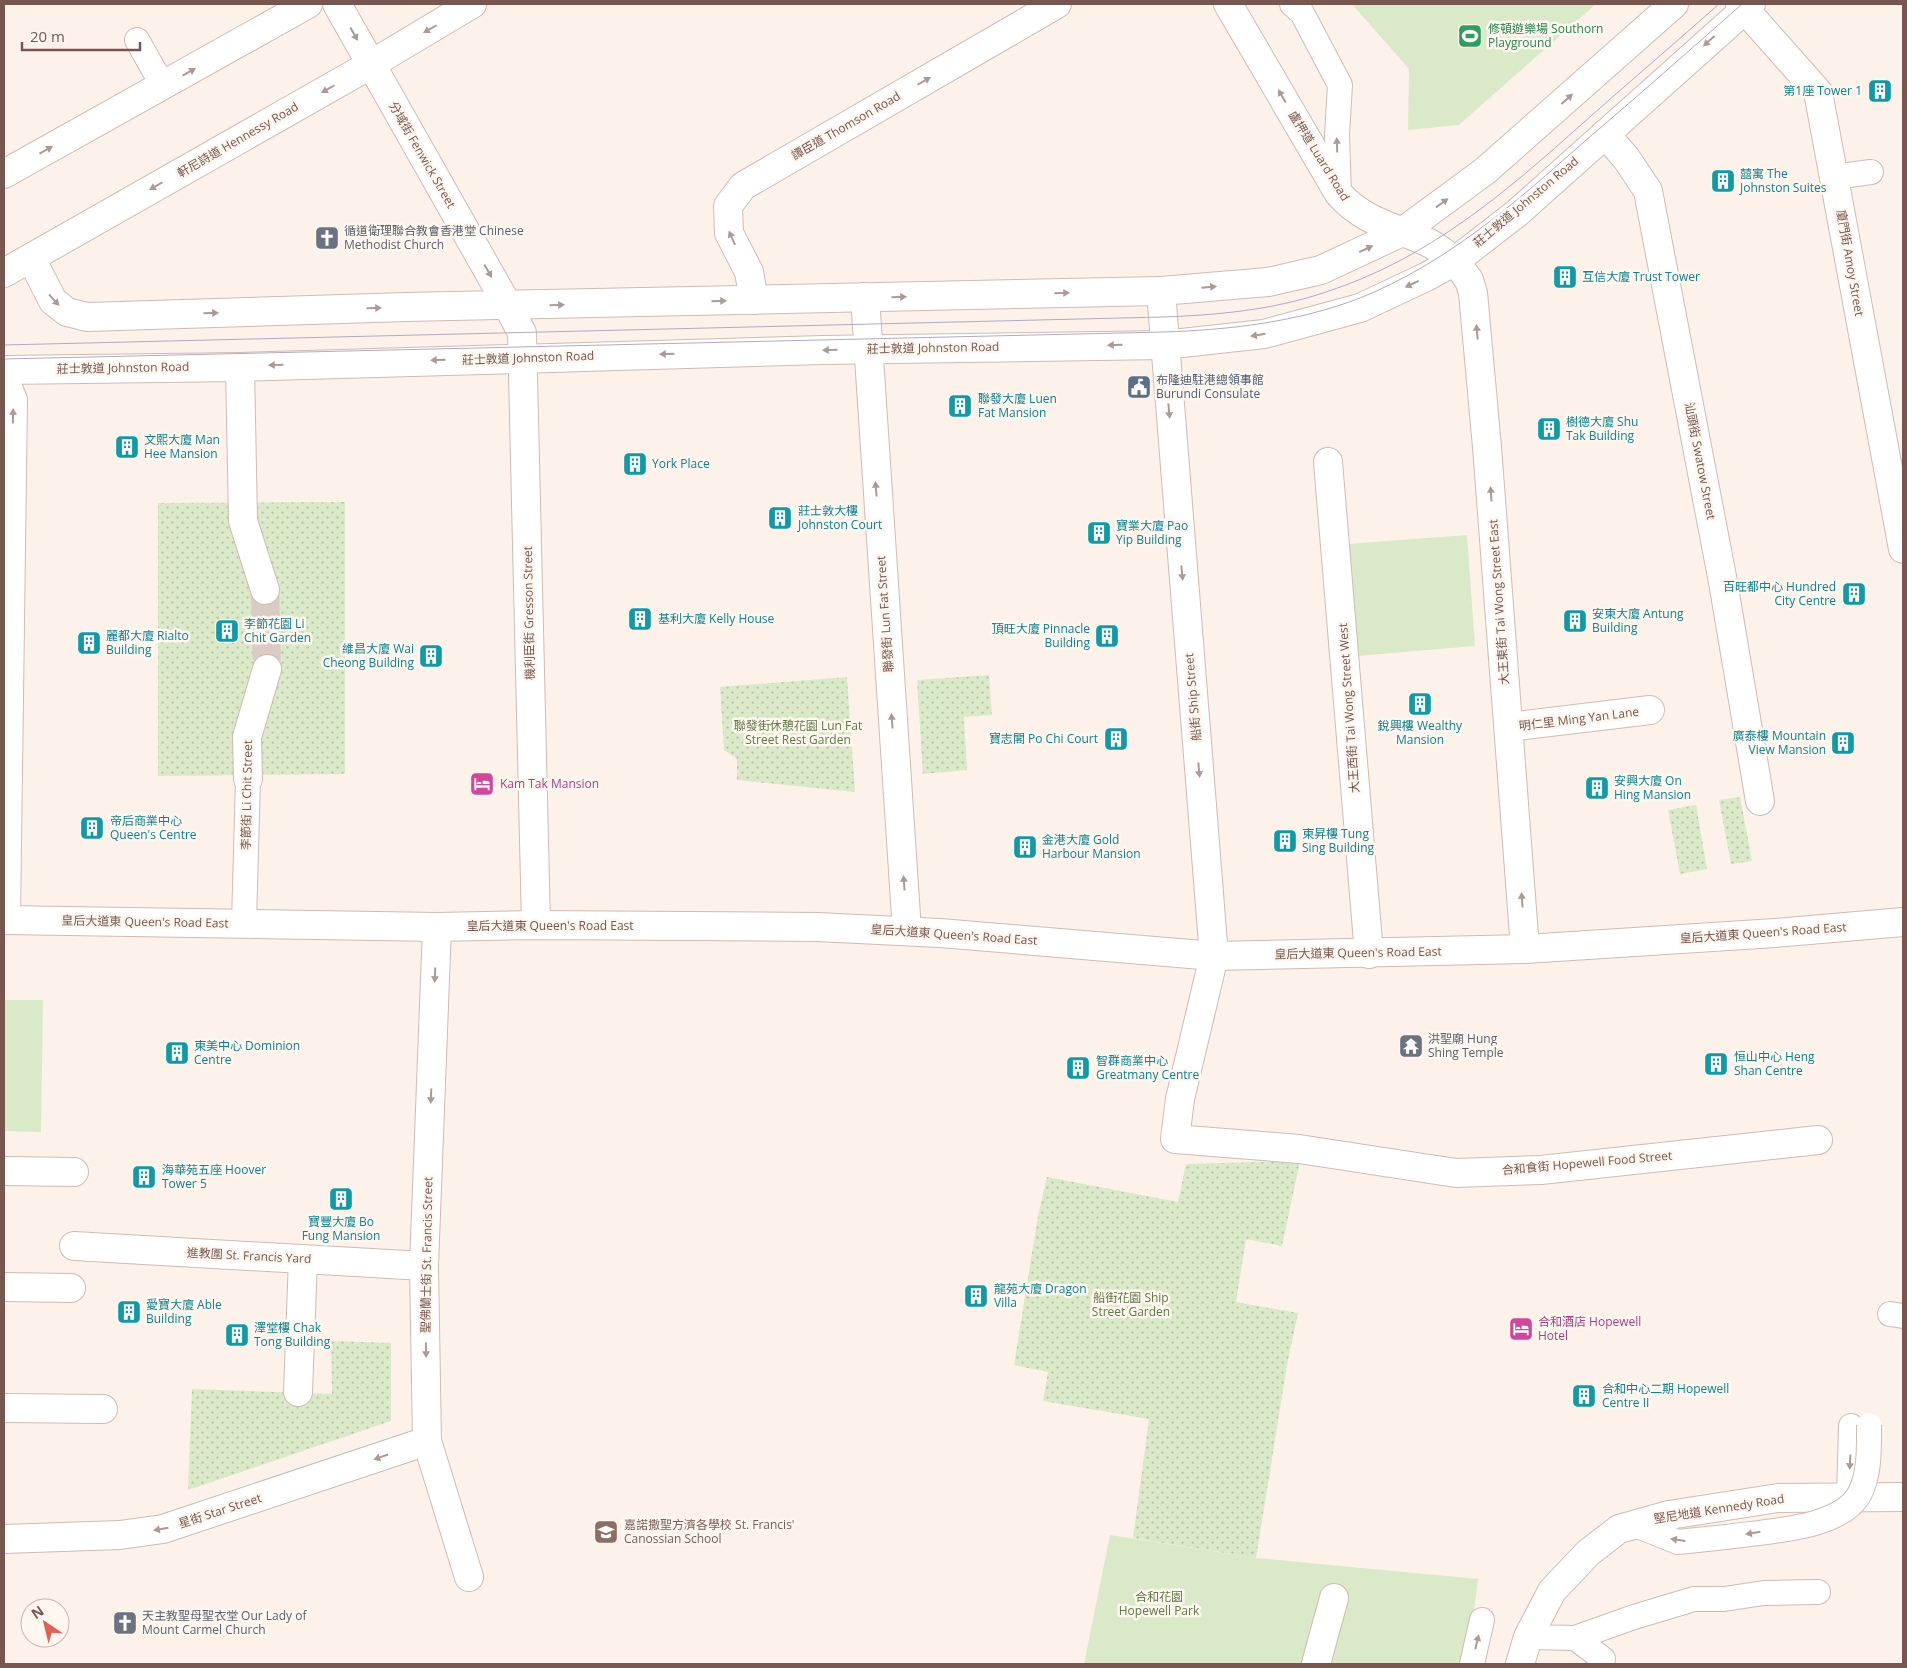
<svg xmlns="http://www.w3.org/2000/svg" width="1907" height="1668" font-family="'Open Sans','Noto Sans TC',sans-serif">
<defs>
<pattern id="park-dots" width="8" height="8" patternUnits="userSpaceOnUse" patternTransform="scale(1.25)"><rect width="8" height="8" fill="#dae9c8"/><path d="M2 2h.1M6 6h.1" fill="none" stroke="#b5c0a5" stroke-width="1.8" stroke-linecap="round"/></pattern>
</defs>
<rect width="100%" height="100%" fill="#fcf2ea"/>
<!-- green -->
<path fill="#dae9c8" d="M1352 4H1596L1459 125 1408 130 1409 69Z
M1467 535 1475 646 1357 656 1348 544Z
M4 1000H43L41 1132 4 1131Z
M1110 1535 1256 1558 1478 1579 1473 1618 1461 1664H1084Z"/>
<!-- park -->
<path fill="url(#park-dots)" d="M345 502V774L158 776V503Z
M989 675 992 715 964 717 967 770 923 774 917 680Z
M847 677 855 792 737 780V759L724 750 720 687Z
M1740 797 1752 861 1731 864 1719 800Z
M1696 805 1707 869 1680 874 1668 810Z
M1300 1161 1282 1246 1246 1239 1236 1302 1298 1313 1287 1365 1256 1558 1133 1538 1149 1419 1043 1401 1048 1372 1014 1365 1038 1216 1047 1177 1178 1202 1186 1164Z
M331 1341 391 1343V1421L188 1490 192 1389 332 1394Z"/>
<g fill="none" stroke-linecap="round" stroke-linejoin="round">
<!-- pedestrian-tunnel -->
<path stroke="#dacbc3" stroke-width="28" stroke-dasharray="28 14" stroke-linecap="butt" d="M265 590 267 669"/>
<defs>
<path id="service" d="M1292 4 1302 13 1340 85 1337 135 1339 194
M137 40 163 86
M1834 177 1871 172
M244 923 248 779
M1890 1314 1903 1316
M1831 1505 1849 1497 1851 1426
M1633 1524 1678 1542 1726 1537
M1528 1637 1575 1638 1634 1617 1694 1599H1724L1764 1593 1818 1592
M1575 1638 1603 1659
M1472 1664 1482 1620"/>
<path id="pedestrian" d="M508 306 522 333 536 925
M240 367 243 521 265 590
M1328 462 1369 954
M248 779 247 737 267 669
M1180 1099 1175 1139 1299 1149 1456 1173 1541 1170 1818 1140
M1316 1664 1334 1598"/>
<path id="minor" d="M1740 4 1818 92 1903 549
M1605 134 1626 158 1648 191 1723 582 1760 801
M1455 261 1469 280 1473 293 1487 447 1525 949
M1161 291 1214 956 1180 1099
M865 297 907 931
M754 300 749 272 729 233 728 206 743 186 1057 4
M4 378 13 400 6 920
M1509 727 1650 710
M437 927 424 1266 427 1441 469 1577
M4 1171 74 1172
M74 1246 424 1266
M4 1287 71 1288
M298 1392 303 1259
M4 1408 103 1409
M4 1539 120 1535 163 1529 427 1441"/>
<path id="tertiary" d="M337 4 508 306
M1228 4 1339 194C1365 223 1396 227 1429 243 1438 247 1446 255 1455 261
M31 258 53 301 67 312 87 317 406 307 1161 291 1268 282 1321 270 1402 232 1485 171 1674 4
M4 370 240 367 823 350 1164 345 1264 334 1360 308 1426 277 1455 261 1517 213 1751 4
M1520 1664 1528 1637 1552 1591 1588 1553 1619 1529 1669 1515 1778 1498 1903 1497"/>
<path id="secondary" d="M4 174 308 4
M4 273 370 65 472 4
M4 920 437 927 536 925 817 927 940 933 1214 956 1525 949 1775 933 1903 922"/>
</defs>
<!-- service casing -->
<use href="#service" stroke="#d0bbb2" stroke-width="26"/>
<!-- pedestrian casing -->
<use href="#pedestrian" stroke="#d0bbb2" stroke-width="30"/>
<!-- minor casing -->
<use href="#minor" stroke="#d0bbb2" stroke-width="30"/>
<!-- tertiary casing -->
<use href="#tertiary" stroke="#d0bbb2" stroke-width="30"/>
<!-- secondary casing -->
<use href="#secondary" stroke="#d3bab0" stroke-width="30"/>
<!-- service -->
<use href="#service" stroke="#fff" stroke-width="24"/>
<!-- pedestrian -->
<use href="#pedestrian" stroke="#fff" stroke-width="28"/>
<!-- minor -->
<use href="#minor" stroke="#fff" stroke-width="28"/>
<!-- tertiary -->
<use href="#tertiary" stroke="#fff" stroke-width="28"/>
<!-- secondary -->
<use href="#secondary" stroke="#fff" stroke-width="28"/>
<!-- tram -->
<path stroke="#b4a8c6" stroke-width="1" d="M4 345 1163 317C1218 315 1273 310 1326 292 1428 259 1505 193 1583 123 1628 83 1674 44 1719 4
M4 359 1163 332C1229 330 1298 322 1360 298 1447 263 1515 203 1585 141 1638 96 1690 50 1742 4"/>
<defs>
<path id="service-bridge" d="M1726 1537C1765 1531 1841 1530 1860 1493 1870 1473 1869 1447 1869 1425"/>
</defs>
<!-- service-bridge casing -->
<use href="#service-bridge" stroke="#d0bbb2" stroke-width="26" stroke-linecap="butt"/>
<!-- service-bridge -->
<use href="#service-bridge" stroke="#fff" stroke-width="24"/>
</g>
<!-- one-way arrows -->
<defs><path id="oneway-solid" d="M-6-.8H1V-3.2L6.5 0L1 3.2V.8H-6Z" transform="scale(1.25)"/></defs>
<g fill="#ad9a95">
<use href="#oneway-solid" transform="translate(430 29) rotate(150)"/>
<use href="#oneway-solid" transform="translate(354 34) rotate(61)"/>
<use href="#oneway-solid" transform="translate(1709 41) rotate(138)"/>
<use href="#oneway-solid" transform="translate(189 72) rotate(-29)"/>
<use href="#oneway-solid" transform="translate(924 81) rotate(-30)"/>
<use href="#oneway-solid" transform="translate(328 89) rotate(150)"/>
<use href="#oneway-solid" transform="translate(1282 96) rotate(-120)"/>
<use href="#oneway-solid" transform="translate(1567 99) rotate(-42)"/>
<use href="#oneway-solid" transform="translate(1337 145) rotate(-92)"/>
<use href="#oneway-solid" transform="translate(46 150) rotate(-29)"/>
<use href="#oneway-solid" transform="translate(156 186) rotate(150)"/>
<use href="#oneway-solid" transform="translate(1442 203) rotate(-36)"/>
<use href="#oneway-solid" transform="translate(732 238) rotate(-114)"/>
<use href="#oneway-solid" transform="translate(1366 249) rotate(-25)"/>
<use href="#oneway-solid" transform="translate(488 271) rotate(61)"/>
<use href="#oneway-solid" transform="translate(1412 284) rotate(155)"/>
<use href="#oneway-solid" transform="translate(1209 287) rotate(-5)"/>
<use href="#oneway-solid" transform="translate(1062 293) rotate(-1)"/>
<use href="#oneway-solid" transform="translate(899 297) rotate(-1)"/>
<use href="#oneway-solid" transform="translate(54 300) rotate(48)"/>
<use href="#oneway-solid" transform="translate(719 301) rotate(-1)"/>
<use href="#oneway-solid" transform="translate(557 305) rotate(-1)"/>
<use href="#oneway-solid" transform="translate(374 308) rotate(-2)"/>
<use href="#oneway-solid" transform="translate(211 313) rotate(-2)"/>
<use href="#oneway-solid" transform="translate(1477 332) rotate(-95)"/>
<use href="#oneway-solid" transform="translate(1258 335) rotate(171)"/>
<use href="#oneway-solid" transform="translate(1115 345) rotate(179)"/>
<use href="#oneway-solid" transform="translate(830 350) rotate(179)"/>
<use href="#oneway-solid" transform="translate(667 354) rotate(179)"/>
<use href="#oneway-solid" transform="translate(438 360) rotate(178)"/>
<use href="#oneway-solid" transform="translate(276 365) rotate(178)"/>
<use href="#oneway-solid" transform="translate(1169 411) rotate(85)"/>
<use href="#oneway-solid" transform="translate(13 416) rotate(-89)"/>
<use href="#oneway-solid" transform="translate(876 489) rotate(-94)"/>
<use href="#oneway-solid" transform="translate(1491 494) rotate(-94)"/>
<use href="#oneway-solid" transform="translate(1182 573) rotate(85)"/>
<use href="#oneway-solid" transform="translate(892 721) rotate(-94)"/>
<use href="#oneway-solid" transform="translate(1199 770) rotate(85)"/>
<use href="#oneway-solid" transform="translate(904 883) rotate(-94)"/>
<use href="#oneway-solid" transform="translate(1522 900) rotate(-94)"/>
<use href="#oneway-solid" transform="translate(435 975) rotate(92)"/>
<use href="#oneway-solid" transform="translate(431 1096) rotate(92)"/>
<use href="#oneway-solid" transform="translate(426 1350) rotate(89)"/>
<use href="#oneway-solid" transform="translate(381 1457) rotate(161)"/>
<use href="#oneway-solid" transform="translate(1850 1462) rotate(93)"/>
<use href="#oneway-solid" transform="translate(161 1529) rotate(170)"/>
<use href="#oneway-solid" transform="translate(1753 1533) rotate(171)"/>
<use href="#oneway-solid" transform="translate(1678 1540) rotate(-172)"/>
<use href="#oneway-solid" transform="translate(1477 1642) rotate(-77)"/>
</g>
<!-- icons -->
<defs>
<symbol id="stadium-square" viewBox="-11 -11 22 22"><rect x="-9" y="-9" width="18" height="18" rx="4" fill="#2e9e5b" stroke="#fef7f0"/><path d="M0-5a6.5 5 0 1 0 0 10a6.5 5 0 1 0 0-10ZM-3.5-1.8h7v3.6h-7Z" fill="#fff"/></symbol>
<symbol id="building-square" viewBox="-11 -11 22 22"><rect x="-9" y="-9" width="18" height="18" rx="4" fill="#0f9aa8" stroke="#fef7f0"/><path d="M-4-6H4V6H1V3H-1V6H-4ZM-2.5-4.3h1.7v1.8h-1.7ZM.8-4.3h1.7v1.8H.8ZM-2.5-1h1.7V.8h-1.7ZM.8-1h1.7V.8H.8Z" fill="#fff"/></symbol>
<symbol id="church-square" viewBox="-11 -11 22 22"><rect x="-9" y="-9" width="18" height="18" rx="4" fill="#6b7280" stroke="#fef7f0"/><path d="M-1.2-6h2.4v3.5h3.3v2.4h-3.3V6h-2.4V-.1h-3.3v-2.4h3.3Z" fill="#fff"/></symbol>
<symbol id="civic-square" viewBox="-11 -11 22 22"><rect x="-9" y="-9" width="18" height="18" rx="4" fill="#5c6f8a" stroke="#fef7f0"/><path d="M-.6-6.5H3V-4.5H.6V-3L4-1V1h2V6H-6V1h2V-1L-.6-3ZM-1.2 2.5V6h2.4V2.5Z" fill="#fff"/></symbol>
<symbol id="hotel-square" viewBox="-11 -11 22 22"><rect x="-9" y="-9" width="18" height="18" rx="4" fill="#d1479c" stroke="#fef7f0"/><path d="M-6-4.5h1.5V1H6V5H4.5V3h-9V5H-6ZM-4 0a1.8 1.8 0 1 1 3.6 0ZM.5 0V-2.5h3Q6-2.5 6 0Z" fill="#fff"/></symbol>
<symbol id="temple-square" viewBox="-11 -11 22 22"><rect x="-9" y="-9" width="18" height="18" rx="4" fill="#6b7280" stroke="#fef7f0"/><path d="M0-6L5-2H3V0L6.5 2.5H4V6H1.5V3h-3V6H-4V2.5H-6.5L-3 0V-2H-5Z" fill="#fff"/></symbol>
<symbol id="school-square" viewBox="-11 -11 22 22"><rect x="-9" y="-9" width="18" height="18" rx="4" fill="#8d6e63" stroke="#fef7f0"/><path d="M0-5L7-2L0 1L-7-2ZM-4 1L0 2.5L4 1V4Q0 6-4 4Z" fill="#fff"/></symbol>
</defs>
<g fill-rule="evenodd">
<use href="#stadium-square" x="1456" y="22" width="28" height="28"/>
<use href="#building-square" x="1866" y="77" width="28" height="28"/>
<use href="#building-square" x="1709" y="167" width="28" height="28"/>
<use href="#church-square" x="313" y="224" width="28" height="28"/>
<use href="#building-square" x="1551" y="263" width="28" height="28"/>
<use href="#civic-square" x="1125" y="373" width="28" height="28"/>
<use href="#building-square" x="946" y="392" width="28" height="28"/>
<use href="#building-square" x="1535" y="415" width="28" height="28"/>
<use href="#building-square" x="113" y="433" width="28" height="28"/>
<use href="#building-square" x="621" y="450" width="28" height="28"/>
<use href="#building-square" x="766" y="504" width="28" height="28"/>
<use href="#building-square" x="1085" y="519" width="28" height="28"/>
<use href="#building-square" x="1840" y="580" width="28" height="28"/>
<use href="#building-square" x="626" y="605" width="28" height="28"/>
<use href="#building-square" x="1561" y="607" width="28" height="28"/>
<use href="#building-square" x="213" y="617" width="28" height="28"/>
<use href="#building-square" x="1093" y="622" width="28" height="28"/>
<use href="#building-square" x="75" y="629" width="28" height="28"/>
<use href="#building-square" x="417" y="642" width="28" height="28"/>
<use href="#building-square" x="1406" y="690" width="28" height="28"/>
<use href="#building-square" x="1102" y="725" width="28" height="28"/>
<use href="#building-square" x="1829" y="729" width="28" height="28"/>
<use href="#hotel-square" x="468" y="770" width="28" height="28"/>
<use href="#building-square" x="1583" y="774" width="28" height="28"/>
<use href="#building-square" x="78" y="814" width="28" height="28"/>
<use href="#building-square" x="1271" y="827" width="28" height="28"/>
<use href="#building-square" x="1011" y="833" width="28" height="28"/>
<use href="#temple-square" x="1397" y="1032" width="28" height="28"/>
<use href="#building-square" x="163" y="1039" width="28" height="28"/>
<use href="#building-square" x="1702" y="1050" width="28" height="28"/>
<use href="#building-square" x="1064" y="1054" width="28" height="28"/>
<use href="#building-square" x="130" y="1163" width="28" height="28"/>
<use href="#building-square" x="327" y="1185" width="28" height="28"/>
<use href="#building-square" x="962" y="1282" width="28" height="28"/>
<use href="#building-square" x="115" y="1298" width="28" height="28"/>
<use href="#hotel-square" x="1507" y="1315" width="28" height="28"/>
<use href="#building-square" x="223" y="1321" width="28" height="28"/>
<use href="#building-square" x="1570" y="1382" width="28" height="28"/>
<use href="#school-square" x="592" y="1518" width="28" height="28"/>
<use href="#church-square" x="111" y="1609" width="28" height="28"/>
</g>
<g text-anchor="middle" stroke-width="5" stroke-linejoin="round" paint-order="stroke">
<!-- leisure labels -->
<g font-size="12" fill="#27864d" stroke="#fef7f0" text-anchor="start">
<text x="1488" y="33">修頓遊樂場 Southorn<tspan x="1488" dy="14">Playground</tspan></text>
</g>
<!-- culture labels -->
<g font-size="12" fill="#0d838f" stroke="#fef7f0" text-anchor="start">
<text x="1862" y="95" text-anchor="end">第1座 Tower 1</text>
<text x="1740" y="178">囍寓 The<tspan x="1740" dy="14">Johnston Suites</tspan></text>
<text x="1582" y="281">互信大廈 Trust Tower</text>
<text x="978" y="403">聯發大廈 Luen<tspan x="978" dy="14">Fat Mansion</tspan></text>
<text x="1566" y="426">樹德大廈 Shu<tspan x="1566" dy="14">Tak Building</tspan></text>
<text x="144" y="444">文熙大廈 Man<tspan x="144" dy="14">Hee Mansion</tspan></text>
<text x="652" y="468">York Place</text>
<text x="798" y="515">莊士敦大樓<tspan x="798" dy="14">Johnston Court</tspan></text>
<text x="1116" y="530">寶業大廈 Pao<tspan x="1116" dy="14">Yip Building</tspan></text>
<text x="1836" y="591" text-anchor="end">百旺都中心 Hundred<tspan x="1836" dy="14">City Centre</tspan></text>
<text x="1592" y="618">安東大廈 Antung<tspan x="1592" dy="14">Building</tspan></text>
<text x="658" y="623">基利大廈 Kelly House</text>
<text x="244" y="628">李節花園 Li<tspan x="244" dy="14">Chit Garden</tspan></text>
<text x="1090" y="633" text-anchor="end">頂旺大廈 Pinnacle<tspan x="1090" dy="14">Building</tspan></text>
<text x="106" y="640">麗都大廈 Rialto<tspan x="106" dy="14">Building</tspan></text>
<text x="414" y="653" text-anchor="end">維昌大廈 Wai<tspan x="414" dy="14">Cheong Building</tspan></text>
<text x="1420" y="730" text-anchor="middle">銳興樓 Wealthy<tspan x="1420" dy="14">Mansion</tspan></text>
<text x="1826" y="740" text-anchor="end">廣泰樓 Mountain<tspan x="1826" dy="14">View Mansion</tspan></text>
<text x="1098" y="743" text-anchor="end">寶志閣 Po Chi Court</text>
<text x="1614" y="785">安興大廈 On<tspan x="1614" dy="14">Hing Mansion</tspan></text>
<text x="110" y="825">帝后商業中心<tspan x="110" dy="14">Queen's Centre</tspan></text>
<text x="1302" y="838">東昇樓 Tung<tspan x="1302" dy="14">Sing Building</tspan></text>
<text x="1042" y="844">金港大廈 Gold<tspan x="1042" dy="14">Harbour Mansion</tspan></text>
<text x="194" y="1050">東美中心 Dominion<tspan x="194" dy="14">Centre</tspan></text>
<text x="1734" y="1061">恒山中心 Heng<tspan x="1734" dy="14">Shan Centre</tspan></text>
<text x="1096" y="1065">智群商業中心<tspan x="1096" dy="14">Greatmany Centre</tspan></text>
<text x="162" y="1174">海華苑五座 Hoover<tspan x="162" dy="14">Tower 5</tspan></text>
<text x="341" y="1226" text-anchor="middle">寶豐大廈 Bo<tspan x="341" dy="14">Fung Mansion</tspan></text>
<text x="994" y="1293">龍苑大廈 Dragon<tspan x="994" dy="14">Villa</tspan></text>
<text x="146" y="1309">愛寶大廈 Able<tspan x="146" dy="14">Building</tspan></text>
<text x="254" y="1332">澤堂樓 Chak<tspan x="254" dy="14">Tong Building</tspan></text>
<text x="1602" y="1393">合和中心二期 Hopewell<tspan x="1602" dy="14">Centre II</tspan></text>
</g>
<!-- street labels -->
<g font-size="12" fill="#76564e" stroke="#fef7f0">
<text transform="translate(846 126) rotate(-30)" y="4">譚臣道 Thomson Road</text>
<text transform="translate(238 140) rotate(-30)" y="4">軒尼詩道 Hennessy Road</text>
<text transform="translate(422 155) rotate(60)" y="4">分域街 Fenwick Street</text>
<text transform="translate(1319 156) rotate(58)" y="4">盧押道 Luard Road</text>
<text transform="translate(1526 202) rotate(-40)" y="4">莊士敦道 Johnston Road</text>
<text transform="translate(1850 263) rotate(80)" y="4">廈門街 Amoy Street</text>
<text transform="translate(933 348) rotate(-1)" y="4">莊士敦道 Johnston Road</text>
<text transform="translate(528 358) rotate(-2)" y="4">莊士敦道 Johnston Road</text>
<text transform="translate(123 368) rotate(-1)" y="4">莊士敦道 Johnston Road</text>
<text transform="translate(1700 461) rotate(79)" y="4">汕頭街 Swatow Street</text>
<text transform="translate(1499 602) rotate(-94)" y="4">大王東街 Tai Wong Street East</text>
<text transform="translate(529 613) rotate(-91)" y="4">機利臣街 Gresson Street</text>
<text transform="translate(885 614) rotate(-94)" y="4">聯發街 Lun Fat Street</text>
<text transform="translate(1193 697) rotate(-95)" y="4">船街 Ship Street</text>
<text transform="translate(1349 708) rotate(-94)" y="4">大王西街 Tai Wong Street West</text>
<text transform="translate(1579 719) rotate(-7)" y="4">明仁里 Ming Yan Lane</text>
<text transform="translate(247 795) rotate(-89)" y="4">李節街 Li Chit Street</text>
<text transform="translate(145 922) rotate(1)" y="4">皇后大道東 Queen's Road East</text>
<text x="550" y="930">皇后大道東 Queen's Road East</text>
<text transform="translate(1763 933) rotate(-4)" y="4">皇后大道東 Queen's Road East</text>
<text transform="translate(954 935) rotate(4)" y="4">皇后大道東 Queen's Road East</text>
<text transform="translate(1358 953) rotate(-1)" y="4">皇后大道東 Queen's Road East</text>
<text transform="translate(1587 1163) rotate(-5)" y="4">合和食街 Hopewell Food Street</text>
<text transform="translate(427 1255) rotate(-89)" y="4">聖佛蘭士街 St. Francis Street</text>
<text transform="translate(249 1256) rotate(3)" y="4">進教圍 St. Francis Yard</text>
<text transform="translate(1719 1509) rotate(-9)" y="4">堅尼地道 Kennedy Road</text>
<text transform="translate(220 1511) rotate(-18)" y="4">星街 Star Street</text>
</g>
<!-- worship labels -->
<g font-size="12" fill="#5b616d" stroke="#fef7f0" text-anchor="start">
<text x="344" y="235">循道衛理聯合教會香港堂 Chinese<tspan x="344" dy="14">Methodist Church</tspan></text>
<text x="1428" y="1043">洪聖廟 Hung<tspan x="1428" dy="14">Shing Temple</tspan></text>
<text x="142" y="1620">天主教聖母聖衣堂 Our Lady of<tspan x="142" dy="14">Mount Carmel Church</tspan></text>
</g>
<!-- service labels -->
<g font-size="12" fill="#4e5e75" stroke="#fef7f0" text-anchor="start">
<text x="1156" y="384">布隆迪駐港總領事館<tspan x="1156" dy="14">Burundi Consulate</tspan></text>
</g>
<!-- park labels -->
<g font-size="12" fill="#5e7a46" stroke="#fef7f0">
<text x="798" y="730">聯發街休憩花園 Lun Fat<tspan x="798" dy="14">Street Rest Garden</tspan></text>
<text x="1131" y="1302">船街花園 Ship<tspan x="1131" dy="14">Street Garden</tspan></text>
<text x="1159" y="1601">合和花園<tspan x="1159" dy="14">Hopewell Park</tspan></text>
</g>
<!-- hotel labels -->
<g font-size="12" fill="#b23c85" stroke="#fef7f0" text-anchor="start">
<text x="500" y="788">Kam Tak Mansion</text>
<text x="1538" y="1326">合和酒店 Hopewell<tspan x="1538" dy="14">Hotel</tspan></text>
</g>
<!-- education labels -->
<g font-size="12" fill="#785e54" stroke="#fef7f0" text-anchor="start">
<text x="624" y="1529">嘉諾撒聖方濟各學校 St. Francis'<tspan x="624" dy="14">Canossian School</tspan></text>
</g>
</g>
<!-- border -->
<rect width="1907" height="1668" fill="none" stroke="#76564e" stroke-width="10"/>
<!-- north arrow -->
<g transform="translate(45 1623) rotate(325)"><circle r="24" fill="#fef7f0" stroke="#c8b7af"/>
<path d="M0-4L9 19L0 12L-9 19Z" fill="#df6156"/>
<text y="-8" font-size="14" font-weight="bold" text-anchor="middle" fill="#76564e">N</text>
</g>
<!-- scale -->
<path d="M22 42v8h118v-8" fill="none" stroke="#76564e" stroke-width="2.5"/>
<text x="30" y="42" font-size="15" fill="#76564e" stroke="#fef7f0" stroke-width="4" paint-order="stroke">20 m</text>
</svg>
